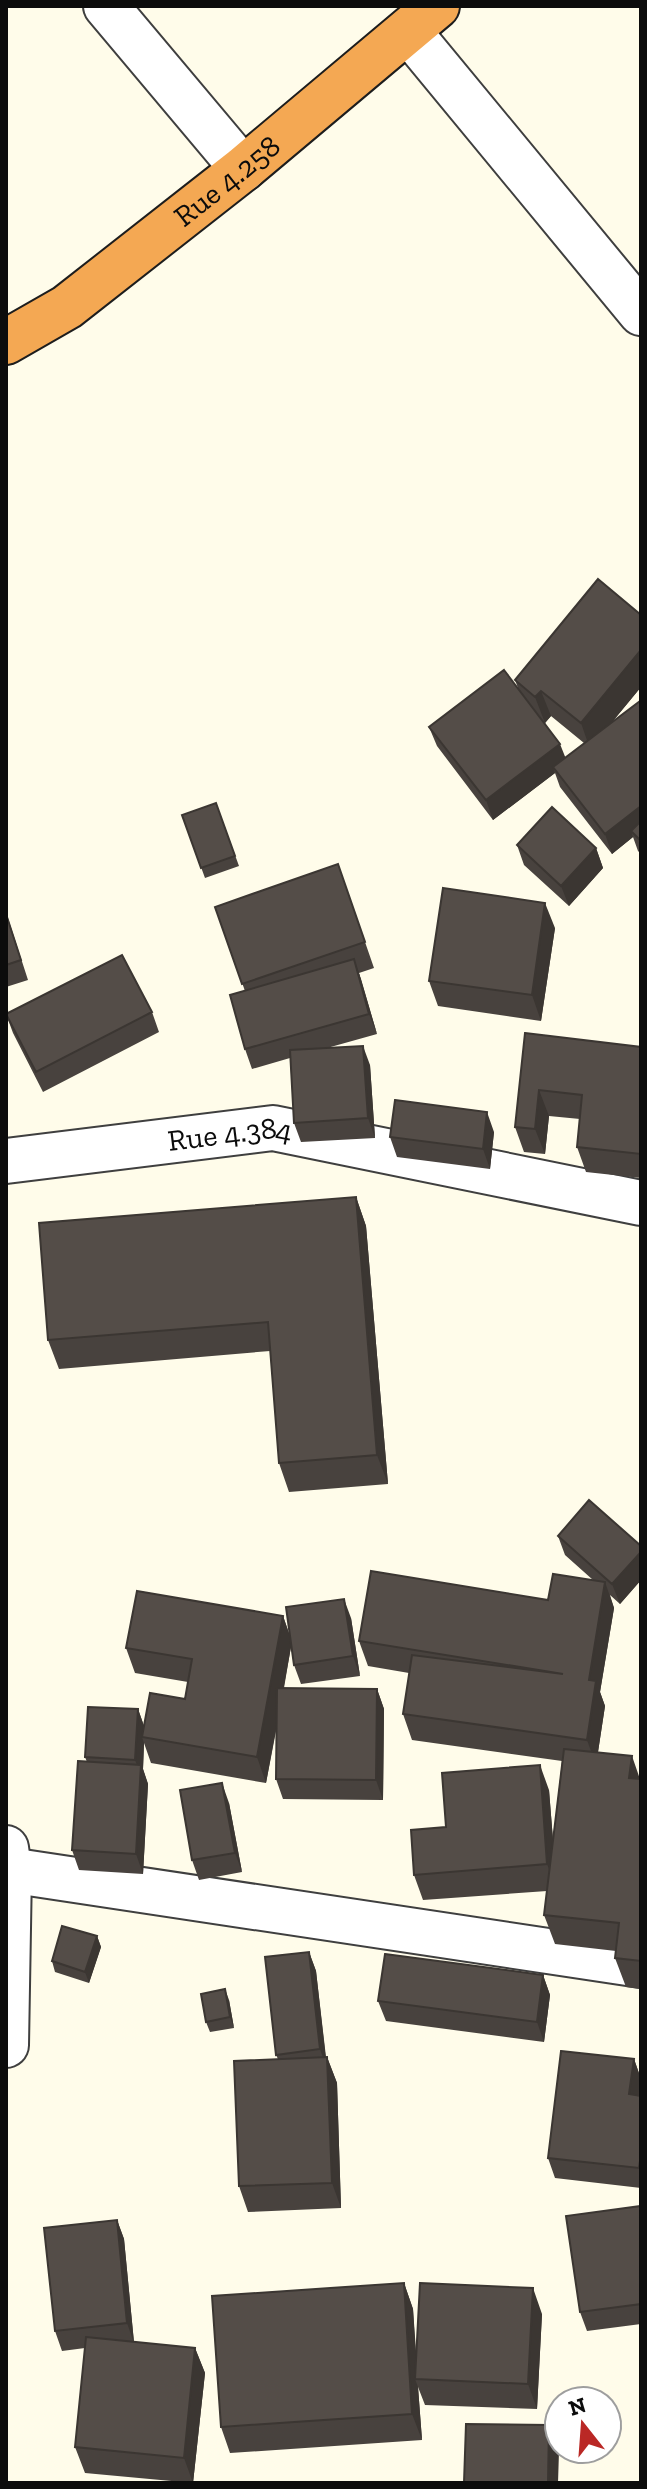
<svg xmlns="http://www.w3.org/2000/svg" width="647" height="2489" font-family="'Zilla Slab',serif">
<rect width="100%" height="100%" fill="#fffcea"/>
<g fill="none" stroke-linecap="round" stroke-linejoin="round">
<defs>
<g id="minor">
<path d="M106 6 243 169"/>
<path d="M409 32 641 313"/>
<path id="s1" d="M6 1161 273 1128 641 1203"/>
<path d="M6 1848 9 1870 6 2045"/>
<path d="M9 1870 641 1965"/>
</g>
<g id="highway">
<path id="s2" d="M6 342 67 307 243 169 437 6"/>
</g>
</defs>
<!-- minor casing -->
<use href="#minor" stroke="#3f3f3f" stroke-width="48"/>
<!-- highway casing -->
<use href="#highway" stroke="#1d1d1d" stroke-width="48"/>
<!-- minor -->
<use href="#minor" stroke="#fff" stroke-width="44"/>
<!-- highway -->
<use href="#highway" stroke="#f4a853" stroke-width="44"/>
</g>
<!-- wall -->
<path fill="#48423e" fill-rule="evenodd" d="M641 615V687L612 722 641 702V854L638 851 633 837 612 854 560 787 555 773 493 820 437 746 429 727 518 688 515 680ZM551 716 584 743 565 758 545 723Z
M216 803 239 866 205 878 182 815Z
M517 845 596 848 603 868 569 906 524 865Z
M338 864 374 968 359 973 377 1034 327 1048 370 1065 375 1138 301 1142 294 1123 290 1058 252 1069 245 1049V991L215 907Z
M6 912 28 980 6 987Z
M555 928 541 1021 438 1006 429 981Z
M152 1012 159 1032 43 1092 13 1033 6 1014Z
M525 1033 641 1047V1178L586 1172 577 1147 580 1119 549 1116 545 1154 524 1152 515 1127Z
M494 1132 490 1169 397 1157 390 1137Z
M356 1197 366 1226 388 1484 289 1492 279 1463 270 1351 59 1369 48 1340Z
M558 1536 641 1552V1580L620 1604 610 1595 614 1608 600 1692 605 1706 598 1752 641 1779V1989L626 1987 615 1958 616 1951 555 1944 544 1915 547 1891 423 1900 414 1875 446 1827 549 1790 553 1840 562 1761 412 1740 403 1714 409 1673 368 1666 359 1641 548 1600 593 1580 565 1555Z
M283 1616 290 1636 351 1618 360 1676 301 1684 294 1665 291 1646 284 1688 377 1689 384 1709 383 1800 283 1799 276 1779 277 1726 266 1783 151 1763 144 1743 143 1769 148 1784 143 1874 79 1870 72 1850 87 1762 85 1757 138 1709 144 1726 185 1699 188 1682 135 1673 126 1648Z
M229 1803 242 1872 199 1880 192 1860Z
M97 1936 101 1947 89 1983 55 1972 52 1961Z
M309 1952 316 1971 326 2057H327L337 2083 341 2208 248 2212 239 2186 278 2059 276 2055Z
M543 1975 550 1995 544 2042 386 2021 378 2001Z
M229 2000 234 2028 210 2032 206 2022Z
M634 2059 641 2079 639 2095 641 2096V2188L555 2178 548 2158Z
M641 2206V2324L587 2331 580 2312Z
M117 2220 124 2239 134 2342 195 2348 205 2373 193 2483 85 2473 75 2447 85 2348 62 2351 55 2331Z
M404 2283 413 2309 416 2360 542 2314 537 2409 425 2405 418 2387 422 2440 230 2453 221 2427Z"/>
<!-- shaded-wall -->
<path fill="#3b3632" d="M641 650V687L590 749 581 723Z
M541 691 551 716 545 723 535 697Z
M560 744 568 764 553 767 555 773 493 820 486 800Z
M641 806V831H631L633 837 612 854 605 834Z
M596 848 603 868 569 906 561 886Z
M545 903 555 928 541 1021 532 995Z
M354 959 361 979 377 1034 369 1014Z
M363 1046 370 1065 375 1138 368 1118Z
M539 1090 549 1116 545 1154 535 1129Z
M487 1112 494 1132 490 1169 483 1149Z
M356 1197 366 1226 388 1484 377 1455Z
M641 1552V1580L620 1604 612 1584Z
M605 1582 614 1608 600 1692 605 1706 596 1765 587 1740 589 1680Z
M344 1599 351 1618 360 1676 353 1656Z
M283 1616 292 1642 266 1783 257 1757Z
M377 1689 384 1709 383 1800 376 1780Z
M138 1709 145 1729 142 1737 144 1743 143 1769 148 1784 143 1874 136 1854 141 1775 135 1760Z
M632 1756 641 1782 629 1778Z
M540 1765 549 1790 557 1890 547 1864Z
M222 1783 229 1803 242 1872 235 1853Z
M97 1936 101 1947 89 1983 85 1972Z
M309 1952 316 1971 327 2069 320 2049Z
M543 1975 550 1995 544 2042 537 2022Z
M225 1989 229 2000 234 2028 230 2017Z
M327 2057 337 2083 341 2208 332 2183Z
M634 2059 641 2079 636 2114 629 2094Z
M117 2220 124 2239 134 2343 127 2323Z
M404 2283 413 2309 418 2379H415L418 2387 422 2440 412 2414Z
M533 2288 542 2314 537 2409 528 2384Z
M195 2348 205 2373 193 2483 184 2458Z
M549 2425 559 2451 558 2483H548Z"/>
<!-- building -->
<path fill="#544d48" stroke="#3b3632" stroke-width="2" d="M598 579 641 615V650L581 723 541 691 535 697 515 680Z
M504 670 560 744 486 800 429 727Z
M640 701 641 702V806L605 834 553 767Z
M216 803 235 856 201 868 182 815Z
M552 807 596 848 561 886 517 845Z
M641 821V841L631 831Z
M338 864 365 942 242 984 215 907Z
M443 888 545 903 532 995 429 981Z
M6 914 21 960 6 965Z
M122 955 152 1012 36 1072 6 1014Z
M354 959 369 1014 245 1049 230 995Z
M525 1033 641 1047V1154L577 1147 582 1095 539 1090 535 1129 515 1127Z
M363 1046 368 1118 294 1123 290 1050Z
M395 1100 487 1112 483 1149 390 1137Z
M356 1197 377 1455 279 1463 268 1322 48 1340 39 1223Z
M589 1500 641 1546V1552L612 1584 558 1536Z
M371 1571 548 1600 553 1574 605 1582 589 1680 596 1681 587 1740 403 1714 412 1655 563 1674 359 1641Z
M137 1591 283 1616 257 1757 142 1737 150 1693 185 1699 192 1659 126 1648Z
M344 1599 353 1656 294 1665 286 1607Z
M277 1688 377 1689 376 1780 276 1779Z
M88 1707 138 1709 135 1760 85 1757Z
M564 1749 632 1756 629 1778 641 1779V1961L615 1958 619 1923 544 1915Z
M78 1761 141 1765 136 1854 72 1850Z
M540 1765 547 1864 414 1875 411 1830 446 1827 442 1773Z
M222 1783 235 1853 192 1860 180 1790Z
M62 1926 97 1936 85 1972 52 1961Z
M309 1952 320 2049 276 2055 265 1957Z
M385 1954 543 1975 537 2022 378 2001Z
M225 1989 230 2017 206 2022 201 1994Z
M561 2051 634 2059 629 2094 641 2096V2154L639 2168 548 2158Z
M327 2057 332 2183 239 2186 234 2061Z
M641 2206V2304L580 2312 566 2216Z
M117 2220 127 2323 55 2331 44 2228Z
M404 2283 412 2414 221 2427 212 2296Z
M420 2283 533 2288 528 2384 415 2379Z
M86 2337 195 2348 184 2458 75 2447Z
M466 2424 549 2425 548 2483H464Z"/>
<g text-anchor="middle" stroke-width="8" stroke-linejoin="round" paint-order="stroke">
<!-- street labels -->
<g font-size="30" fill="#0c0c0c" stroke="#fff">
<text dy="10" stroke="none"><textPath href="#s2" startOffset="274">Rue 4.258</textPath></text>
<text dy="10" stroke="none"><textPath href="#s1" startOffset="226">Rue 4.384</textPath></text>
</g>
</g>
<!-- border -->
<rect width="647" height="2489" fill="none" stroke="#0c0c0c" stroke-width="16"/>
<!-- north arrow -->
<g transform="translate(583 2425) rotate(343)"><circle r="38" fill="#ffffff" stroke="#9e9e9e" stroke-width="2"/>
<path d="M0-6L14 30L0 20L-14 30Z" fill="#ba2825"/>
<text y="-12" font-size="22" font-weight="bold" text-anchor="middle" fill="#0c0c0c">N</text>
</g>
</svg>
